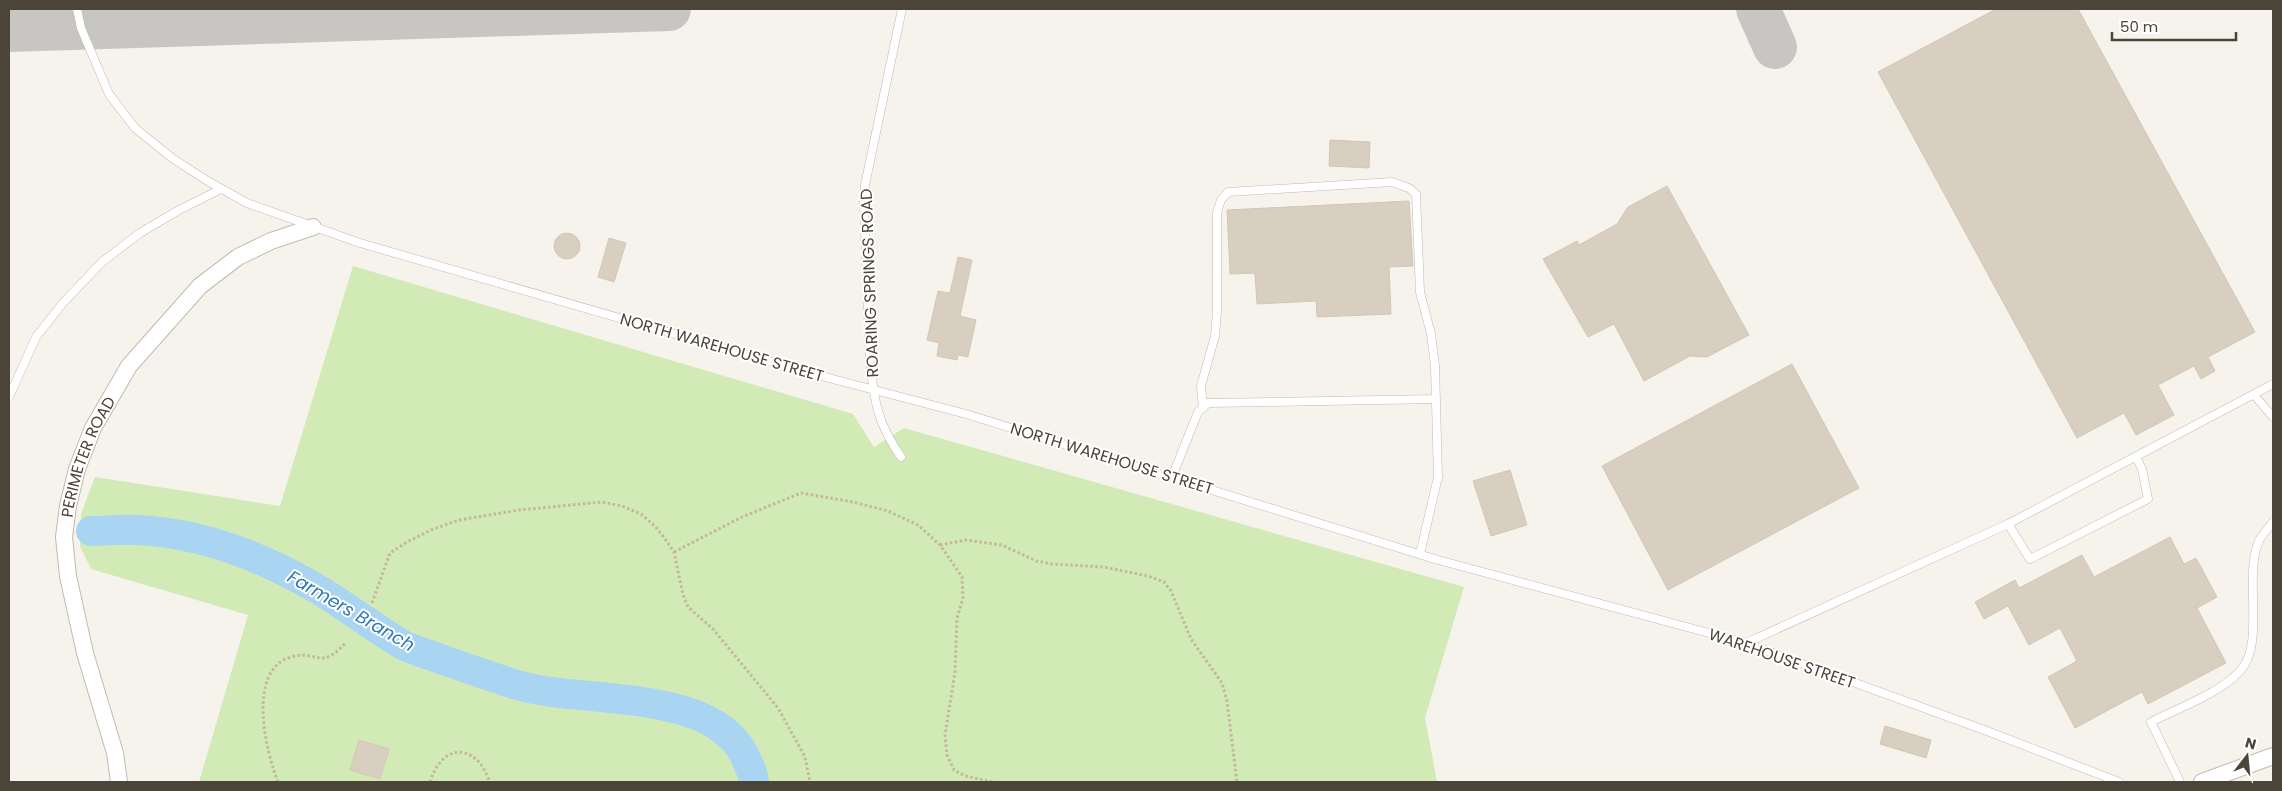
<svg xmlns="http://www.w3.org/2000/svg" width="2282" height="791" font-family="Poppins,sans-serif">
<rect width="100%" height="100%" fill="#f6f3ec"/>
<!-- green -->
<path fill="#d2eab5" d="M353 266 853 414 874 447 904 428 1464 587 1425 718 1437 782H199L248 615 91 569 80 546 81 514 95 477 280 506Z"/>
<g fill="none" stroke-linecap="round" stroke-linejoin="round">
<!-- river -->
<path stroke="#a9d4f2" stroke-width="30" d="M91 531C106 531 122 529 137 530 203 533 268 559 324 593 351 610 376 629 403 645 413 650 425 653 435 657 462 667 490 676 517 685 582 705 718 686 747 761 750 768 754 775 754 782"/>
<!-- taxiway -->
<path stroke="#c8c6c3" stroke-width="44" d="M1758 9 1775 47
M9 30 669 9"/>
</g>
<!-- building -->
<path fill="#d8cfc1" stroke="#d3c7b4" d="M1996 9H2078L2255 332 2208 357 2215 371 2201 379 2194 366 2158 385 2174 415 2136 435 2124 413 2077 438 1878 72Z
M1330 140 1370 142 1369 168 1329 166Z
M1667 186 1749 335 1707 357 1690 356 1644 381 1614 324 1588 337 1543 259 1577 241 1579 245 1617 224 1628 207Z
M1409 201 1413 266 1389 267 1391 314 1317 317 1316 301 1257 304 1255 273 1230 274 1227 210Z
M554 246a13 13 0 1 1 26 0a13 13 0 1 1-26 0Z
M609 238 626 243 614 282 598 277Z
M958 257 972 260 960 316 976 320 968 357 958 355 957 360 937 356 939 343 927 340 938 291 950 293Z
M1792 364 1859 488 1668 590 1602 466Z
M1510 470 1527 525 1491 536 1473 481Z
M2170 537 2184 564 2196 558 2217 597 2197 608 2226 663 2148 704 2142 692 2075 728 2048 677 2077 661 2060 628 2029 645 2008 606 1984 619 1975 602 2015 580 2019 588 2082 555 2094 577Z
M1885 726 1931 740 1926 758 1880 744Z
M359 740 389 749 380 779 350 770Z"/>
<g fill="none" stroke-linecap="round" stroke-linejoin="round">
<defs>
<path id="service" d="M77 9 81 28 109 94 135 128 172 158 206 180 247 203 360 243 806 372 966 414 1438 560 1746 643 1987 731 2119 782
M2254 395 2273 417
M9 397 36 337 63 303 102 262 140 233 179 210 221 189
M1203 408 1201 386 1215 336 1217 311V213L1221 200 1228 192 1392 182 1409 188 1416 194 1420 292 1431 334 1435 366 1438 477 1420 554
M901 457C877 422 875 404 870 363L864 204 865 185 902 9
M1172 477 1198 412 1208 403 1436 399
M2008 524 2030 559 2148 499 2142 469 2136 457
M1746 643 2008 524 2273 384
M2180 782 2151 722C2178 708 2219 694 2240 671 2266 644 2243 576 2259 541 2262 534 2269 528 2273 522"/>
<g id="minor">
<path id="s1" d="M119 782 115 753 85 653 68 576 64 537 68 506 77 469 93 428 129 366 200 286 238 257 271 241 313 227"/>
<path d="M2202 782 2273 756"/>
</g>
</defs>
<!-- service casing -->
<use href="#service" stroke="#c2bbae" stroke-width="9"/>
<!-- minor casing -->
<use href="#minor" stroke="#c2bbae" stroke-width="18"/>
<!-- path -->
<path stroke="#c4b79f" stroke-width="3" stroke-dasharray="2.5 2.5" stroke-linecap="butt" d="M940 545 966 540 1002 545 1036 561 1052 564 1104 567 1148 576 1164 582 1171 591 1191 639 1222 683 1227 701 1237 782
M674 552 742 517 801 493 853 502 888 511 918 525 940 545 962 577 963 598 957 618 955 672 945 735 947 755 954 770 965 776 994 782
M372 603 390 553 407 542 431 530 459 520 519 510 602 502 622 506 641 514 655 526 665 539 674 552 683 595 688 607 713 629 778 708 805 757 810 782
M278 782C266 752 246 670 291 657 317 649 320 672 346 642
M430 782C436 762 453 741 476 759 482 764 487 775 490 782"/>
<!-- service -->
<use href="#service" stroke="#fff" stroke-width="8"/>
<!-- minor -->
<use href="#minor" stroke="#fff" stroke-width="16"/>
</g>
<g text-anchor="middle" stroke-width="4" stroke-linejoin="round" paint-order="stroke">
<!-- street labels -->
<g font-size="16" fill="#4b4439" stroke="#fff">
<text transform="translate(869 283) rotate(-92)" y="6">ROARING SPRINGS ROAD</text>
<text transform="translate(722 347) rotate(16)" y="6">NORTH WAREHOUSE STREET</text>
<text dy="6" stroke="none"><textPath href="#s1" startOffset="336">PERIMETER ROAD</textPath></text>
<text transform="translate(1112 458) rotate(17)" y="6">NORTH WAREHOUSE STREET</text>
<text transform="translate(1782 658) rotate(19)" y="6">WAREHOUSE STREET</text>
</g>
<!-- water labels -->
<g font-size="18" font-style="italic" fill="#2e7ab2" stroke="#fff">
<text transform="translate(351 611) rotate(30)" y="6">Farmers Branch</text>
</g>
</g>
<!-- border -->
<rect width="2282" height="791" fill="none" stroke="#4b4439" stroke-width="20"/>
<!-- north arrow -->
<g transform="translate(2247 756) rotate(16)" stroke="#ffffff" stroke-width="4" paint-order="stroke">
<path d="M0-4L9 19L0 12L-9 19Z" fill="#4b4439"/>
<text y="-8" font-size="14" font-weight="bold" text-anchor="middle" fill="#4b4439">N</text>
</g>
<!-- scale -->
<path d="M2112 32v8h124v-8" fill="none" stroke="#4b4439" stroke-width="2.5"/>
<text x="2120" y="32" font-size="15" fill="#4b4439" stroke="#ffffff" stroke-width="4" paint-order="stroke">50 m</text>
</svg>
